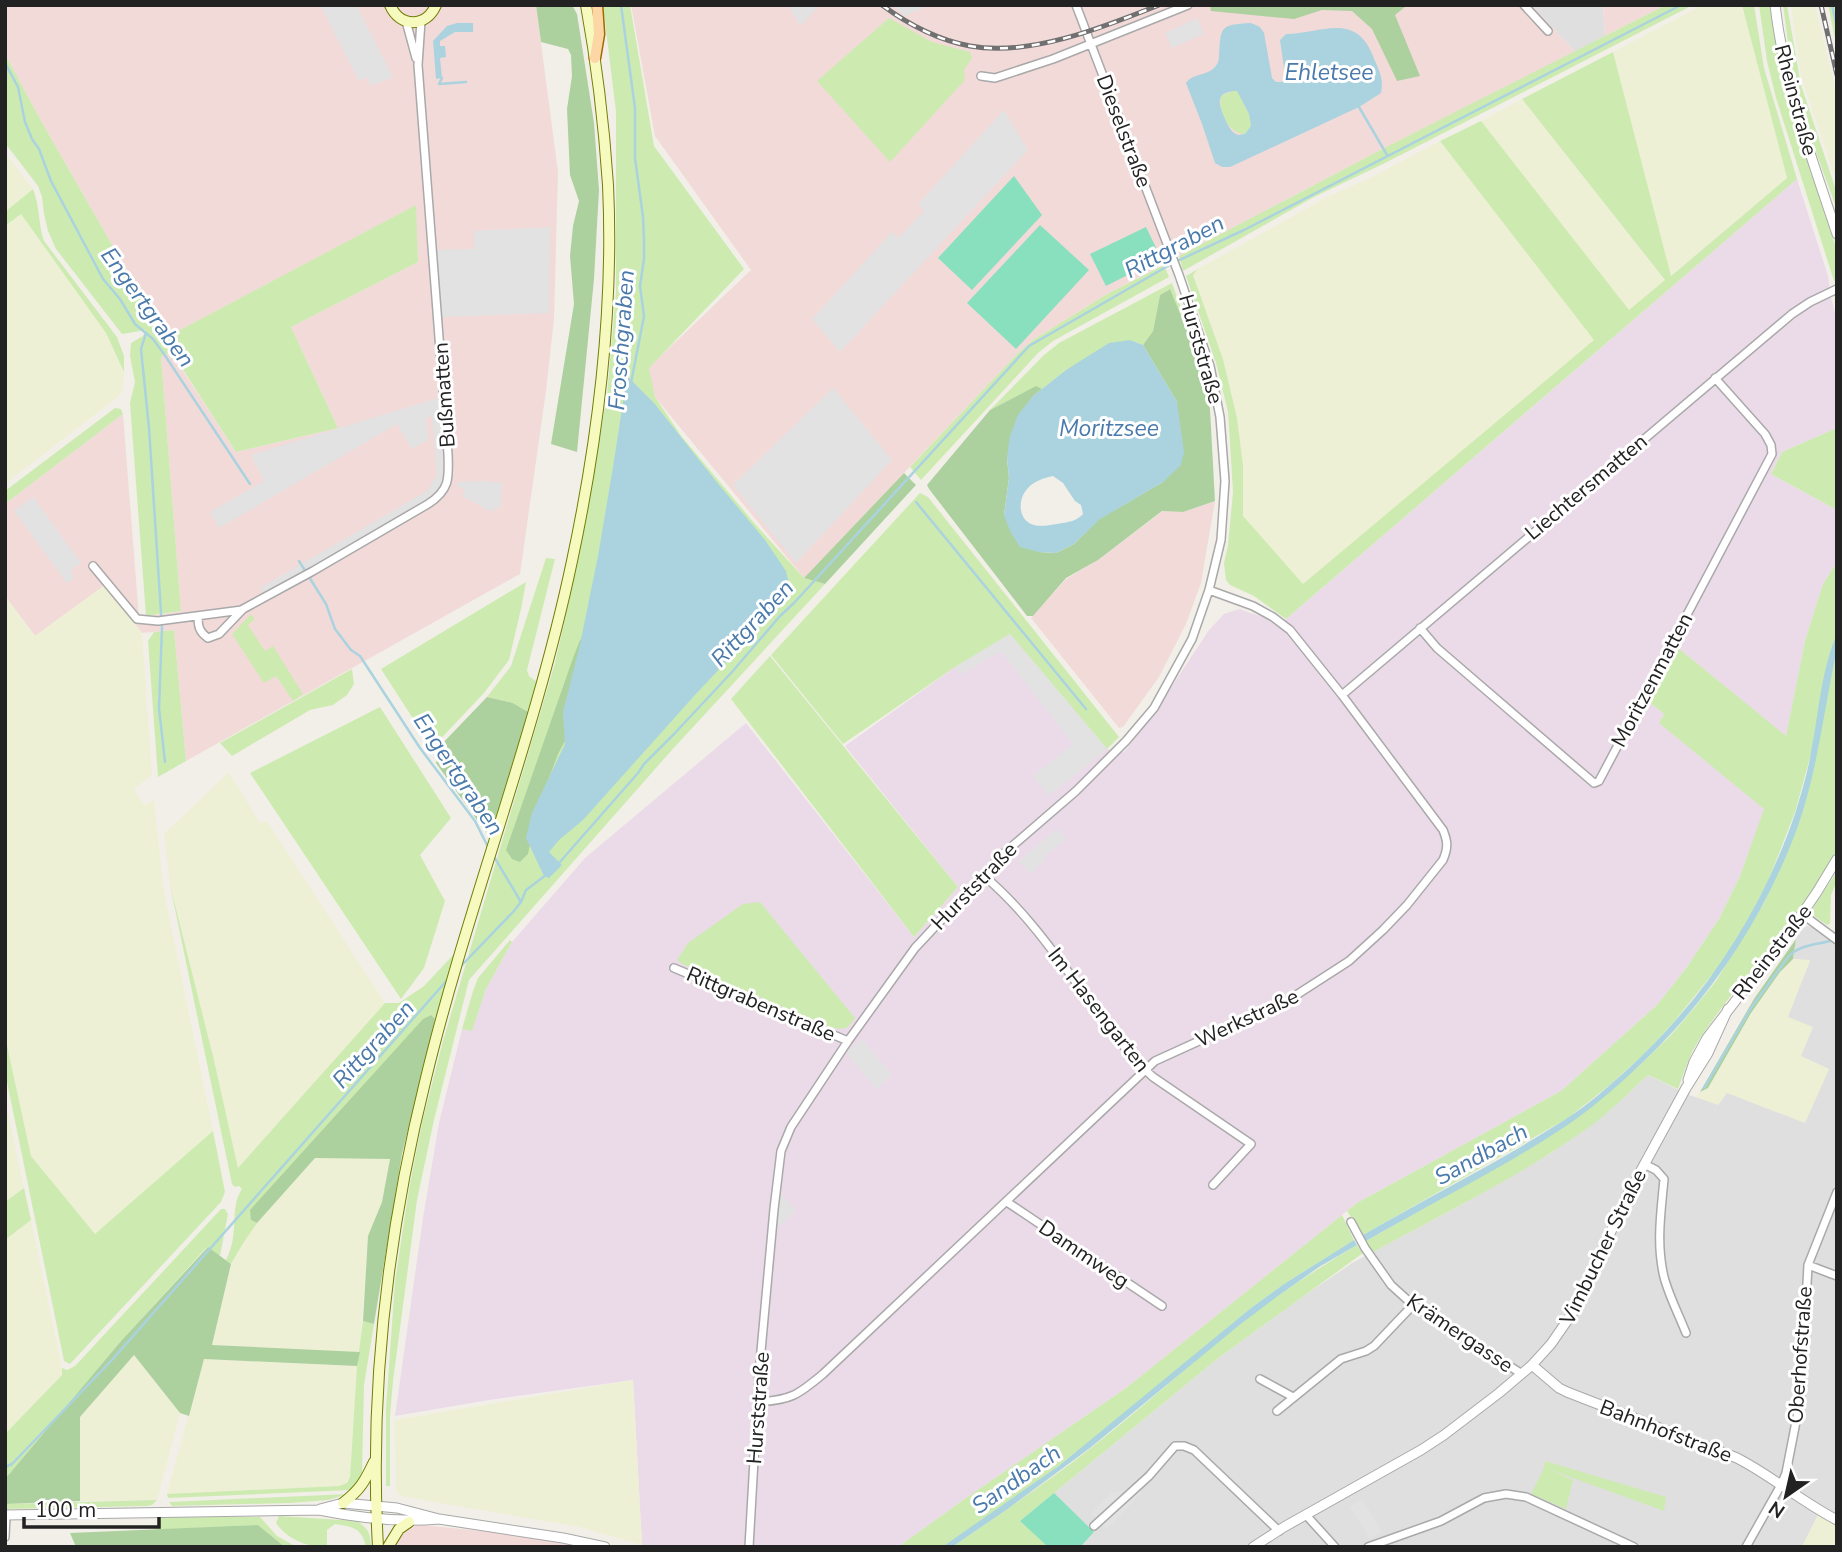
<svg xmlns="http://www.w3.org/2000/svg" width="1842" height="1552" font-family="'Nunito Sans',sans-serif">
<rect width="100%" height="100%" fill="#f2efe9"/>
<!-- residential -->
<path fill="#e0dfdf" d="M1532 5H1603L1605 36 1575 52Z
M1808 926 1837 936V1520L1818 1515 1802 1547H1048L1020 1521 1217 1359 1298 1300 1352 1263 1461 1205 1551 1153 1598 1120 1648 1075 1689 1095 1718 1104 1726 1093 1801 1056 1787 1017 1810 961 1793 959 1797 930Z"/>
<!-- commercial -->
<path fill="#f2dad9" d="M5 5H536L558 172 554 319 546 391 520 574 186 761 174 630 142 633 105 585 35 636 5 596V504L123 414 139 618 181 611 161 357 170 351 236 452 338 428 291 327 418 262 415 206 163 339 152 323 155 320 40 119 5 54Z
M631 5H1532L1575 52 1390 145 1107 294 1033 340 1018 353 804 578 655 397 648 368 751 270 655 136Z
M1603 5H1666L1605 36Z
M1215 501 1201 583 1186 624 1159 677 1123 727 1119 728 1031 618 1066 579 1098 560 1163 511 1183 512Z
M422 1525 510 1534 582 1547H396L397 1541 406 1530 415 1526Z"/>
<!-- industrial -->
<path fill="#ebdbe8" d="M1797 179 1828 276 1831 298 1837 320V428L1782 452 1771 474 1837 510V562L1823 584 1805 641 1786 737 1677 647 1648 701 1664 714 1660 723 1765 809 1740 876 1719 919 1687 967 1657 1005 1561 1091 1357 1203 1126 1388 966 1498 898 1547H645L642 1545 633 1380 489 1400 395 1416 423 1218 439 1123 462 1029 472 1030 486 989 512 942 585 858 746 723 914 937 958 887 845 746 955 667 1010 634 1107 749 1124 752 1151 718 1209 630 1224 614 1239 609 1263 617 1278 626Z"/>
<!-- farmland -->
<path fill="#eef0d5" d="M1703 5H1742L1787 178 1670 276 1613 52Z
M1791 5H1815L1837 96V183L1804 86 1799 63Z
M1522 99 1665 281 1629 311 1481 121Z
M1440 141 1595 340 1303 585 1243 516V465L1237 418 1223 359 1193 275 1198 269 1325 198 1370 178Z
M5 153 33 189 5 212Z
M21 214 106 333 124 372 123 388 119 396 5 484V226Z
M105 585 142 633 152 775 134 789 144 805 154 800 164 892 213 1131 95 1234 31 1156 5 1036V596L35 636Z
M229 772 260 823 267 821 385 1003 238 1168 214 1060 170 885 164 834Z
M1793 959 1810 960 1788 1017 1813 1027 1801 1056 1829 1069 1805 1123 1727 1093 1718 1105 1696 1097 1700 1092 1708 1088 1751 1013 1780 972Z
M5 1098 24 1188 5 1202Z
M315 1158H390L382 1202 368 1236 360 1352 212 1345 231 1264 242 1245 257 1223Z
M31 1220 62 1368V1375L5 1434V1240Z
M134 1355 180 1413 157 1500 80 1501V1417Z
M204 1359 357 1366 350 1477 347 1483 339 1486 167 1494Z
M633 1380 642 1545 579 1527 400 1496 396 1491 395 1420Z
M1818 1515 1837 1524V1547H1802Z"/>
<!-- grass -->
<path fill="#cdebb0" d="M603 5H630L654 146 744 269 649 368 655 397 682 437 755 524 804 578 825 584 671 751 469 980 434 1120 417 1200 393 1381 390 1416V1486H386V1408L395 1282 409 1189 422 1123 443 1041 555 663 576 570 607 396 616 292V112Z
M1666 5H1693L1383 164 1314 197 1183 271 1179 256 1390 145Z
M1742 5H1754L1764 68 1797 179 1286 619 1254 596 1230 585 1226 580 1224 563 1228 545 1233 492 1228 412 1216 363 1186 276 1198 269 1193 275 1223 359 1237 418 1243 465V516L1303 584 1594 340 1440 141 1481 121 1629 310 1665 280 1522 99 1613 52 1671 276 1787 178Z
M1759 5H1771L1779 62 1784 83 1837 251V281H1834L1776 98 1767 61Z
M1783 5H1787L1801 85 1837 193V210C1823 170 1807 132 1797 91 1790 63 1787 34 1783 5Z
M1828 5H1836L1837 48Z
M889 18 932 42 970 52 972 58 964 70 965 80 890 162 817 81Z
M5 54 40 119 155 320 152 324 163 339 416 205 418 262 291 327 338 428 236 452 171 351 161 357 181 611 146 616 130 403 135 382 130 356 131 343 143 336 146 330 122 334 56 249 48 231 44 214 42 197 38 186 5 143Z
M1237 90 1249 114 1251 126 1245 134C1229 135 1216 109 1222 95Z
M33 189C40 206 38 224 44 241L117 337 124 356V372L106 333 21 214 5 226V212Z
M1164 265 1169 277 1053 341 1038 353 921 480 910 467 1018 353 1033 340 1107 294Z
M1172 283 1202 367 1169 289 1160 295 1153 331 1143 345 1130 340 1066 370 1042 389 1035 387 990 410 1044 355 1059 343Z
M115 408 121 409 123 414 5 504V491Z
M1837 428V510L1771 474 1782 452Z
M920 493 928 497 1119 737 1107 749 1010 634 955 667 843 744 771 655Z
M546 558 555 559 527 670 529 676 537 682 528 712 513 703 487 697 511 666Z
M1837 562V633L1828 660 1811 754 1795 812 1769 879 1746 924 1722 962 1673 1023 1643 1055 1611 1084 1568 1118 1363 1235 1347 1211 1357 1203 1561 1091 1657 1005 1687 967 1719 919 1740 876 1764 809 1659 723 1664 714 1648 701 1677 647 1786 736 1805 641 1823 584Z
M526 582 521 609 509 660 484 693 432 748 381 669Z
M251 614 255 619 248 625 265 651 273 646 303 694 293 701 276 676 264 683 232 634Z
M174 630 186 761 158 777 148 641 154 632Z
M1837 649V849C1801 920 1742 974 1699 1040 1689 1055 1684 1073 1678 1089L1648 1075C1631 1090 1614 1108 1596 1122 1527 1173 1448 1211 1373 1252L1366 1241 1526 1151 1561 1129 1639 1066 1671 1035 1695 1007 1716 981 1764 903 1798 825Z
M770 656 958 887 914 937 731 699Z
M352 669 354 684 347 695 333 705 310 710 232 756 220 743Z
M380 707 451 818 420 855 445 901 424 968 401 999 250 773Z
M1837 871V881L1831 895 1830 924 1827 925 1814 916 1813 908Z
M170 885 214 1060 238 1168 385 1003H399L424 986 455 953 435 1019 430 1015 251 1220 257 1223 242 1245 231 1264 226 1260C229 1253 232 1246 233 1238 236 1220 232 1204 242 1189L239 1186 235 1187 232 1184Z
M760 902 855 1018C847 1029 847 1030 833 1028L684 965 677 960 688 943 743 904Z
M510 940 512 942 486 989 472 1031 462 1029 473 991 478 978Z
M5 1036 31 1156 95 1234 213 1131 225 1192 221 1202 70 1364 64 1361 5 1072Z
M24 1188 31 1220 5 1240V1202Z
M221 1209H225L228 1214 220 1256 207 1247 121 1341 5 1479V1434L62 1375V1368L67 1370 75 1366Z
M1342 1215 1354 1240 1284 1284 1251 1308 1107 1428 1060 1465 1010 1501 942 1547H898L966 1498 1126 1388Z
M1357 1245 1363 1253 1217 1359 1020 1521 1048 1547H952C999 1515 1046 1483 1091 1448 1143 1407 1191 1363 1243 1322 1279 1294 1318 1268 1357 1245Z
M363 1321 374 1324 364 1385 362 1473 359 1481 351 1490 168 1498 167 1494 339 1486 347 1483 350 1477 357 1366Z
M1545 1461 1666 1497 1664 1511 1548 1469 1573 1480 1566 1509 1531 1494 1544 1468Z
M348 1494 328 1500 290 1503 172 1506 169 1502Z
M157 1500 152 1505 147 1506 5 1509V1504Z
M279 1516 357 1521C369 1529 370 1533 371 1547H366C362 1527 352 1527 335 1524L327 1530V1547C307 1547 288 1540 276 1523Z
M162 1517H260L277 1536 297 1547H285L258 1525 155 1530Z"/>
<!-- forest -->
<path fill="#add19e" d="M536 5H572L577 14 594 123 599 190 594 279 577 452 551 444 574 304 570 256 573 226 579 201 570 175 567 109 572 76 571 55 568 49 541 42Z
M1210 5H1404L1405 7 1395 15 1420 76 1397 81 1372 29 1352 11 1322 10 1294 19 1211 11Z
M1170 289 1202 367 1210 409 1215 501 1183 512 1162 511 1098 560 1066 578 1033 616H1027L929 489 927 485 990 410 1036 386 1042 389 1033 396 1007 458 1009 478 1004 515 1039 552 1056 553 1074 544 1099 519 1163 482 1177 402 1143 345 1153 331 1160 295Z
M904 473 916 485 825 584 804 578Z
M591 631 585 704 558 754 536 813 528 854 520 862 512 859 506 850 573 658 580 640Z
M487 697 513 703 528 712 490 838 436 763 439 747Z
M1796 939 1793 959 1780 972 1751 1013 1708 1088 1700 1092 1754 999Z
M431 1015 435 1019 402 1154 374 1324 363 1321 368 1236 382 1202 390 1159 315 1158 257 1223 251 1220 250 1210 423 1019Z
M208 1247 231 1264 212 1345 360 1352 357 1366 204 1359 189 1416 180 1413 134 1355 80 1417V1501L5 1504V1479L121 1341Z
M258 1525 285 1547H76L70 1533Z"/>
<!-- pitch -->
<path fill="#88e0be" d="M1014 176 1042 215 972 290 938 258Z
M1040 225 1089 270 1016 349 967 303Z
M1146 227 1161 258 1106 286 1090 254Z
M1054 1493 1094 1532 1080 1547H1048L1020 1521Z"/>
<!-- parking -->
<path fill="#e2e2e2" d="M320 5H356L393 77 371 86 367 77 359 81Z
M788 5H820L800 26Z
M892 5H930L905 16Z
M1197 18 1204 34 1172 48 1165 33Z
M1004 110 1028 150 840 352 812 319 892 232 898 238 924 211 918 204Z
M550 227 549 313 439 317 435 250 474 249V231Z
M833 388 892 460 796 563 733 485Z
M438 398 444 477 440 489 435 494 264 595 260 588 427 491 437 475 432 416 426 418 428 440 412 449 397 424 219 528 210 512 264 481 251 455Z
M487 481 502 483 500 509 496 507 492 512 462 496 465 490 456 485 458 482Z
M33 497 81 563 70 571 74 578 67 583 14 511Z
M1010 634 1107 749 1049 796 1033 776 1073 744 1001 651 960 675 955 667Z
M1057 829 1066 839 1045 856 1047 859 1030 874 1019 861Z
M862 1039 892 1075 876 1089 846 1053Z
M779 1191 796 1211 776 1229Z
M1126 1490 1143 1491 1107 1529 1091 1514 1111 1493Z
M1362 1499 1382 1531 1370 1539 1350 1507Z"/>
<!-- water -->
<path fill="#aad3df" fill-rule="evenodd" d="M457 23H473V32H455L440 41V46H445L446 57 440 58 442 78 436 79 433 41 447 26Z
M1251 23 1260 27 1264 33 1272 78 1276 82H1281L1284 80 1285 75 1280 40 1286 34C1321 34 1355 11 1373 56 1379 71 1384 77 1381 93L1359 107 1230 167H1222L1215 163 1202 124 1186 83C1193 73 1207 76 1215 67 1219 62 1218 62 1219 57 1221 26 1219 25 1251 23ZM1234 91H1237L1249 114 1251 126 1245 134C1239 135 1238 136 1233 132 1229 129 1218 106 1220 100 1221 93 1228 92 1234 91Z
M1130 340 1143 345 1177 402 1184 452 1181 465 1163 482 1100 519 1074 544 1056 553 1039 552 1020 547 1010 531 1004 515 1009 478 1007 458 1010 436 1018 415 1033 396 1066 370 1109 343ZM1053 476 1063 483 1075 501 1081 505 1083 514C1075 522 1068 522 1057 524 1050 525 1041 527 1034 525 1018 521 1017 499 1028 488 1034 481 1044 478 1053 476Z
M627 376 654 403 715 480 765 540 786 571 791 592 695 695 583 820 559 840 549 852 562 865 549 878 544 876 526 838 532 813 565 744 563 712 579 649 598 556 613 467Z
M1837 633V649C1824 708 1818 769 1798 826 1762 924 1704 1008 1626 1078 1605 1097 1583 1115 1560 1130 1497 1171 1430 1204 1366 1241L1363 1235C1430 1196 1501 1161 1566 1119 1588 1105 1609 1086 1628 1069 1705 998 1761 913 1795 814 1801 794 1808 772 1811 752 1819 712 1821 671 1837 633Z
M1354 1240 1357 1245 1319 1267 1278 1296 1242 1323 1090 1448 1009 1508 952 1547H942L1060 1465 1251 1308 1284 1284Z"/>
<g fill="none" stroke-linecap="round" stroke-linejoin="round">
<!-- stream -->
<path stroke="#aad3df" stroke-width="2.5" d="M621 5 635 108V158L643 217 644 240V259L640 286 644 316 631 383
M1832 5 1837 28
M5 63 18 87 25 122 32 139 39 149 51 181 103 279 120 299 135 324 153 339 164 354 250 484
M442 78 439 84 466 82
M1359 107 1387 155
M146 333 141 349 149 428 162 628 159 708 165 762
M916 502 1086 709
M299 561 326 604 335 629 351 650 360 656 420 748 475 821 489 849
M493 855 521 902
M559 863 638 773 644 764 674 734 732 672 780 616 794 603 1029 346 1173 263 1244 230 1681 5
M461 966 513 912 521 902 526 890 546 875
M1704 1088 1751 1008 1788 957C1800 944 1817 945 1834 940
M5 1467 12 1464 111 1361 449 978"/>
<defs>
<path id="minor" d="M1524 5 1548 31
M406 21 416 58
M981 76 995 78 1053 59 1188 5
M93 566 137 619 158 621 242 610
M198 616C198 626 199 632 208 638L219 634 243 609 313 571 428 504C450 490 449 478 448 454L418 65 421 21
M1420 628 1437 648 1594 783 1599 781 1772 454 1771 445 1765 434 1715 378
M1342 695 1792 314 1810 302 1837 289
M983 875C1026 911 1058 958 1091 1003 1110 1029 1129 1056 1153 1077L1251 1144 1213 1185
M1802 914 1837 940
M674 968 848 1041
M1644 1164 1656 1170 1664 1179C1661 1212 1656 1244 1664 1277 1669 1296 1679 1315 1686 1333
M1007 1202 1162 1306
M1351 1222 1365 1248 1391 1285 1413 1305 1522 1374
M1808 1265 1837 1276
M1260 1379 1293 1397
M758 1402C791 1400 798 1395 823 1374L1155 1061 1287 1001 1349 961 1383 930 1407 905 1443 860C1448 848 1448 842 1443 830L1342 695 1290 630 1273 617 1253 606 1209 590
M1277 1411 1341 1359 1366 1351 1374 1346 1413 1305
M1306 1515 1335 1547
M1094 1526 1149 1476 1175 1446H1184L1194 1450 1279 1531
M5 1537 6 1515
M749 1547 759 1373 774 1209 781 1151 791 1127 848 1041 915 948 1002 855 1076 791 1126 741 1154 708 1192 639 1209 590 1221 540 1225 481 1220 417 1210 366 1179 275 1076 5
M1368 1547 1441 1521 1484 1498 1506 1494 1526 1497 1634 1547
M1746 1547 1781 1485 1786 1473 1801 1396 1808 1265 1837 1192"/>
<path id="tertiary" d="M1775 5C1784 84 1812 159 1837 234
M1688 1080 1694 1062 1707 1038 1802 914 1817 892 1837 859
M1532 1365 1559 1388 1567 1392 1737 1458C1772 1476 1802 1502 1837 1520
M320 1509 343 1503 397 1508 439 1519 563 1538 605 1547
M5 1515 319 1510C359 1518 398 1523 439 1519
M1253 1547 1284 1527 1421 1450 1444 1435 1499 1393 1532 1365 1551 1344 1578 1305 1626 1198 1686 1088 1708 1053 1728 1009"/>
<path id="secondary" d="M390 5C400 28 426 28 436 5
M343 1503C360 1490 365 1481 374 1462
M378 1547C369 1389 388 1231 426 1078 468 904 535 737 572 561 598 439 614 311 608 185 604 125 597 65 586 5
M388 1547 399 1529 409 1522"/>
<path id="primary" d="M595 58 599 34 597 5"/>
</defs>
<!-- minor casing -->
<use href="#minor" stroke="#a9a9a9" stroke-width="10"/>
<!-- tertiary casing -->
<use href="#tertiary" stroke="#a9a9a9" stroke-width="11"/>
<!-- secondary casing -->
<use href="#secondary" stroke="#707d05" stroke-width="12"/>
<!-- primary casing -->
<use href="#primary" stroke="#a06b00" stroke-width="13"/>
<!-- minor -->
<use href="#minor" stroke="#fff" stroke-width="7"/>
<!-- tertiary -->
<use href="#tertiary" stroke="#fff" stroke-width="9"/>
<!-- secondary -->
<use href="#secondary" stroke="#f7fabf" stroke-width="10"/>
<!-- primary -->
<use href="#primary" stroke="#fcd6a4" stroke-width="10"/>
<defs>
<path id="rail" d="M882 5C909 25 938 40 970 46 1030 57 1104 27 1159 5
M1821 5 1837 75"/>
</defs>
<!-- rail casing -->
<use href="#rail" stroke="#707070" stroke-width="5"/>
<!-- rail -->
<use href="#rail" stroke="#fff" stroke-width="2.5" stroke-dasharray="8" stroke-linecap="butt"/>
</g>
<g text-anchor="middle" stroke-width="6" stroke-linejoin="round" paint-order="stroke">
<!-- street labels -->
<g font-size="21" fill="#222" stroke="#fff">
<text transform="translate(1796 100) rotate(75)" y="7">Rheinstraße</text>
<text transform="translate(1124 131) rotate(69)" y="7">Dieselstraße</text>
<text transform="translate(1201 349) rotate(74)" y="7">Hurststraße</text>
<text transform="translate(444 395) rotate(-94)" y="7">Bußmatten</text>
<text transform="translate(1586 487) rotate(-40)" y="7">Liechtersmatten</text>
<text transform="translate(1652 680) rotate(-62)" y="7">Moritzenmatten</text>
<text transform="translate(974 886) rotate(-46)" y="7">Hurststraße</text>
<text transform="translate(1772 952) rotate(-52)" y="7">Rheinstraße</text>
<text transform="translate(761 1004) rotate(23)" y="7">Rittgrabenstraße</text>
<text transform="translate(1099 1010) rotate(52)" y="7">Im Hasengarten</text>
<text transform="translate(1247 1018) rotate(-25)" y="7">Werkstraße</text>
<text transform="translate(1603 1247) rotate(-64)" y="7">Vimbucher Straße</text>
<text transform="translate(1084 1254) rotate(34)" y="7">Dammweg</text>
<text transform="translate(1460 1333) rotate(34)" y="7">Krämergasse</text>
<text transform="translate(1800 1355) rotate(-86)" y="7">Oberhofstraße</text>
<text transform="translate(758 1408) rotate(-86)" y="7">Hurststraße</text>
<text transform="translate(1666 1431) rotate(21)" y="7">Bahnhofstraße</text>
</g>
<!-- water labels -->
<g font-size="23" font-style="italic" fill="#4a7aab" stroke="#fff">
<text x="1329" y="80">Ehletsee</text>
<text transform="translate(1174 246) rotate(-28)" y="8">Rittgraben</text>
<text transform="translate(148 307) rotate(54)" y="8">Engertgraben</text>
<text transform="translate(621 340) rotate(-86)" y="8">Froschgraben</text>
<text x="1109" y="436">Moritzsee</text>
<text transform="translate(752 623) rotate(-47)" y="8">Rittgraben</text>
<text transform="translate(459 774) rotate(56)" y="8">Engertgraben</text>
<text transform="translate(373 1044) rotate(-48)" y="8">Rittgraben</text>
<text transform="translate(1481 1154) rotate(-29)" y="8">Sandbach</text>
<text transform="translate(1016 1479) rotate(-35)" y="8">Sandbach</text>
</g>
</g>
<!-- border -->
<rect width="1842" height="1552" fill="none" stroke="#222222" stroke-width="14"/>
<!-- north arrow -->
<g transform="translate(1786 1496) rotate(214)" stroke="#ffffff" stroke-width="5" paint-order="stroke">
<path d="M0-5L12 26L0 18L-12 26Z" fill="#222222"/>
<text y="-10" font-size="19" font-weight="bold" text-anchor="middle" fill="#222222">N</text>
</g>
<!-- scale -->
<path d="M24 1517v10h135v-10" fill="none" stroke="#222222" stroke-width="3.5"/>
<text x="35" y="1517" font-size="21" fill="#222222" stroke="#ffffff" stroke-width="5" paint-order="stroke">100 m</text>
</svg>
